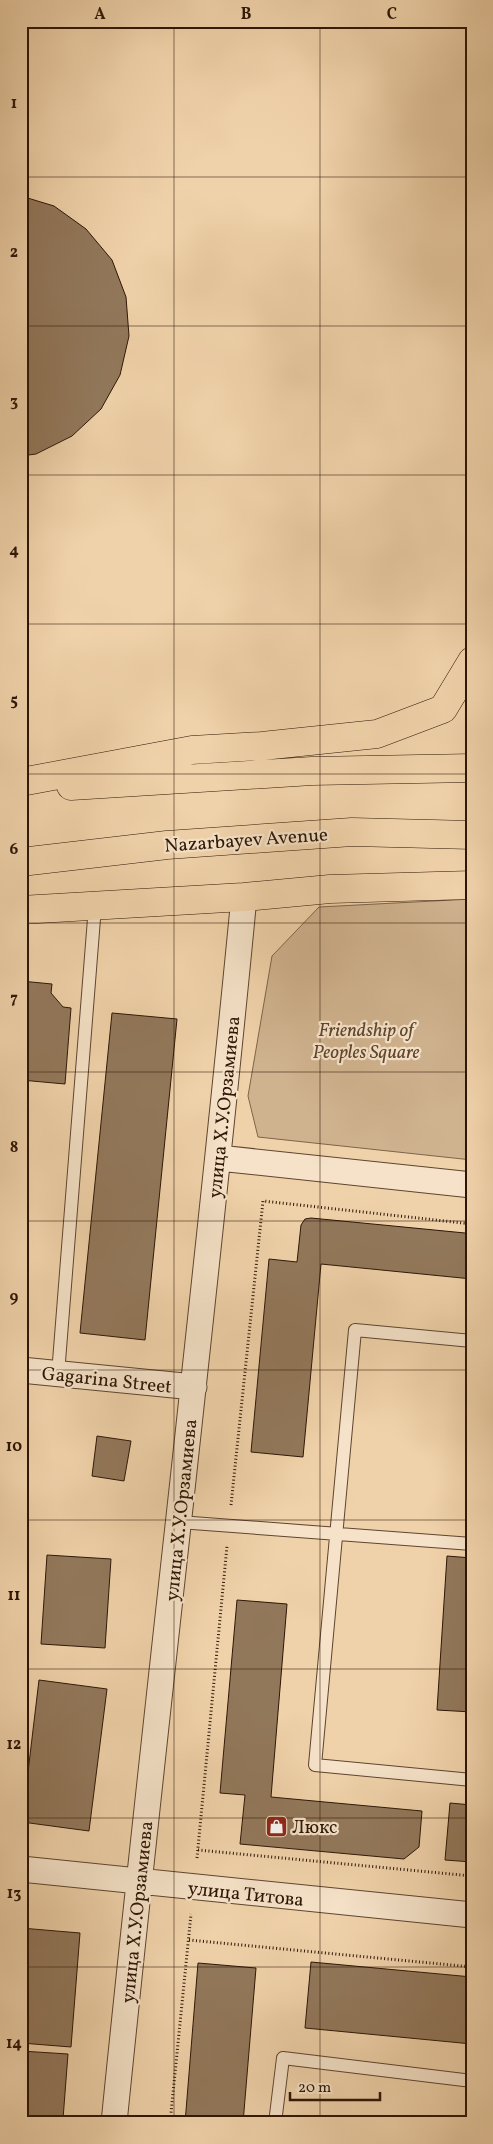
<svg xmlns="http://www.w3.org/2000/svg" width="493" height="2144" font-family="Vollkorn,serif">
<rect width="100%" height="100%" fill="#f0d2aa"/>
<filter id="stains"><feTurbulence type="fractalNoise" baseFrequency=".004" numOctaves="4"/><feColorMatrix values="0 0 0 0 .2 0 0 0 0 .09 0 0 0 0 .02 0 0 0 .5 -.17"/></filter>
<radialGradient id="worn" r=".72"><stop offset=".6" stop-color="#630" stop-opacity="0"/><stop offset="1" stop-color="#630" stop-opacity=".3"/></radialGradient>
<!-- green -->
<path fill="#cfb28e" stroke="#7e644a" d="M472 899V1160L258 1137 248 1096 272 956 319 907Z"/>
<!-- building -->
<path fill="#92785b" stroke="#2d1606" d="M21 196 54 206 86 229 112 260 126 297 129 336 120 375 101 409 72 436 36 454 21 456Z
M21 981 52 984 51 993 63 1007 71 1008 65 1084 21 1080Z
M112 1013 177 1019 145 1340 80 1333Z
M311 1218 465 1233 472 1236V1279L321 1264 303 1457 251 1452 269 1259 297 1262 301 1225 305 1219Z
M97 1436 131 1441 124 1481 92 1476Z
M47 1555 111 1559 105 1648 41 1644Z
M447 1556 472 1558V1712L437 1710Z
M237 1600 287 1604 271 1797 422 1811 419 1847 404 1859 240 1844 245 1795 220 1793Z
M39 1680 107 1689 89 1831 22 1822Z
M450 1803 472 1805V1862L445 1860Z
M21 1928 80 1933 71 2047 21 2043Z
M311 1962 472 1977V2044L305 2028Z
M198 1963 256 1968 243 2123H185Z
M21 2051 68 2054 63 2119 21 2116Z"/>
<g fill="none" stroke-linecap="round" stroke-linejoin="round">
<defs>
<path id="lane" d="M472 1341 355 1330 315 1765 472 1780
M58 1374 95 906
M179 1522 472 1544
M275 2123 283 2058 472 2081"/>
<path id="street" d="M219 1158 472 1185
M21 1370 194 1387
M21 1869 472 1915
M114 2123C155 1714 205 1306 244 897"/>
<path id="primary" d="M21 782 192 750 262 746 377 734 443 709 472 661
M71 786 312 771 472 768
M21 862 167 845 352 832 472 835
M21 910 244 897 330 889 472 885"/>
</defs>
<!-- lane casing -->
<use href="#lane" stroke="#5e452f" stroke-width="14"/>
<!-- street casing -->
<use href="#street" stroke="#5e452f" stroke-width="27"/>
<!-- primary casing -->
<use href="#primary" stroke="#2d1606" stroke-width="29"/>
<!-- path -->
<path stroke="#2d1606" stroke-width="3" stroke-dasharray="1 2.5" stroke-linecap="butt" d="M231 1505 263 1201 472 1224
M198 1850 472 1876
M197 1858 227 1546
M189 1940 472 1967
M170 2123 191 1914"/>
<!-- lane -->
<use href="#lane" stroke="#f5e2c8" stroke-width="12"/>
<!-- street -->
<use href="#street" stroke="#f5e2c8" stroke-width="25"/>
<!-- primary -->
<use href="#primary" stroke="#f0d2aa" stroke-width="28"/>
</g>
<!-- grid -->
<path fill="none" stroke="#2d1606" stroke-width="1" stroke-opacity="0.55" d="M174 21V2123M320 21V2123M21 177H472M21 326H472M21 475H472M21 624H472M21 774H472M21 923H472M21 1072H472M21 1221H472M21 1370H472M21 1520H472M21 1669H472M21 1818H472M21 1967H472"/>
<!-- icons -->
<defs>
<symbol id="shop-square" viewBox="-11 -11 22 22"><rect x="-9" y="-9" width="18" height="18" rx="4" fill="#8f2418" stroke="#f5e2c8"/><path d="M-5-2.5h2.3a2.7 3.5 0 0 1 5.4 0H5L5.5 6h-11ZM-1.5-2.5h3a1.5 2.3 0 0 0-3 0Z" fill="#fff"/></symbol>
</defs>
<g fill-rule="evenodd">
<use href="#shop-square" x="264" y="1814" width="25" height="25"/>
</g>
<g text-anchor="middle" stroke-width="4.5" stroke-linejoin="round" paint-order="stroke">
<!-- street labels -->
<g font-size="19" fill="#2d1606" stroke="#f5e2c8">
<text transform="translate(246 839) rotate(-4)" y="7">Nazarbayev Avenue</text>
<text transform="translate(223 1107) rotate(-84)" y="7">улица Х.У.Орзамиева</text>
<text transform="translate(107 1379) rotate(6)" y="7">Gagarina Street</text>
<text transform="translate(180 1510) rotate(-84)" y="7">улица Х.У.Орзамиева</text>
<text transform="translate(246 1893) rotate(6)" y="7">улица Титова</text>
<text transform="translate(136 1912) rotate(-84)" y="7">улица Х.У.Орзамиева</text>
</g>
<!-- park labels -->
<g font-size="19" font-style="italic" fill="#5e452f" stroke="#f5e2c8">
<text x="366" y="1036">Friendship of<tspan x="366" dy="22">Peoples Square</tspan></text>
</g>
<!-- poi labels -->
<g font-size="19" fill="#2d1606" stroke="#f5e2c8" text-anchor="start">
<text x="292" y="1833">Люкс</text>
</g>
</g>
<!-- margin -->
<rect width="493" height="2144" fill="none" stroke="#f0d2aa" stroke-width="55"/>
<!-- scale -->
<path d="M290 2092v8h90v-8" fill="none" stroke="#2d1606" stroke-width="2.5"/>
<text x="298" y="2092" font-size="15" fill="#2d1606" stroke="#f5e2c8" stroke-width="4" paint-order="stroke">20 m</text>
<rect x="28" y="28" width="438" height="2088" fill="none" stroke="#2d1606" stroke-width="2"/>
<g font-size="16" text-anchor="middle" font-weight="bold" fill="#2d1606">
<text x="100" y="19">A</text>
<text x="246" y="19">B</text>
<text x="392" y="19">C</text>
<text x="14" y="108">1</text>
<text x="14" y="257">2</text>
<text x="14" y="406">3</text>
<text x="14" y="555">4</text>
<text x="14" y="705">5</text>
<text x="14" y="854">6</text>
<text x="14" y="1003">7</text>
<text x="14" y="1152">8</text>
<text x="14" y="1302">9</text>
<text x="14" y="1451">10</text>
<text x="14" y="1600">11</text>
<text x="14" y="1749">12</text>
<text x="14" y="1898">13</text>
<text x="14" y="2048">14</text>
</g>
<rect width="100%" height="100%" filter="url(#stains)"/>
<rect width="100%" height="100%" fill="url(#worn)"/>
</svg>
